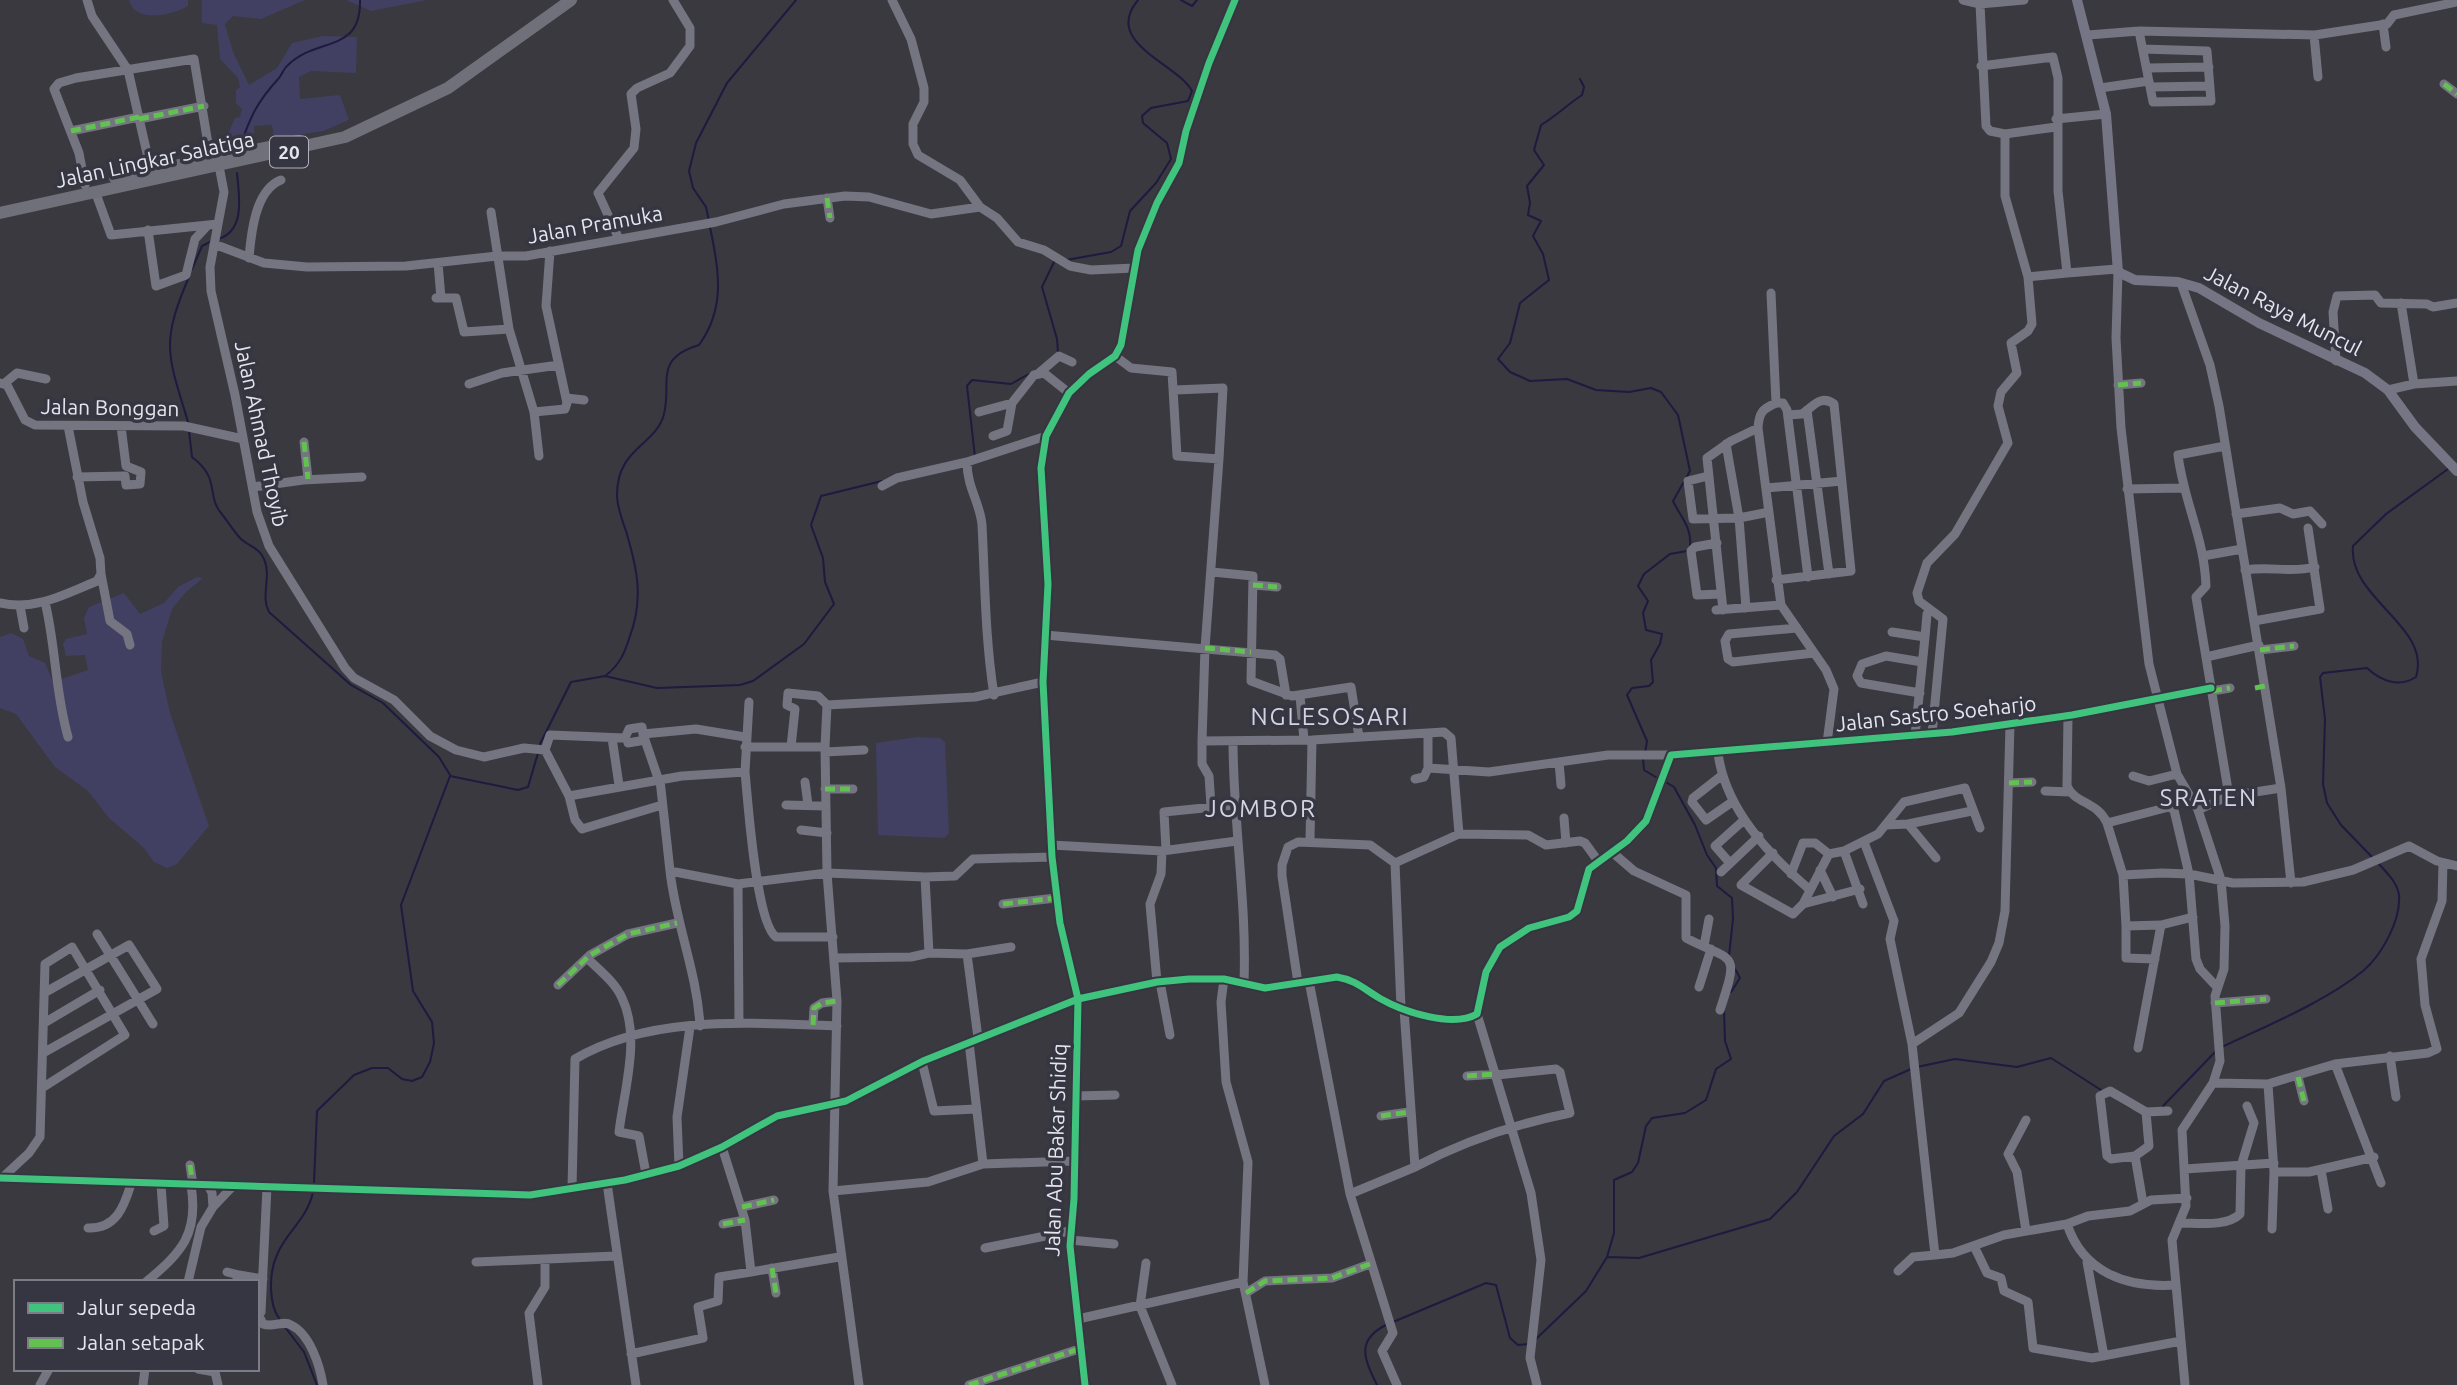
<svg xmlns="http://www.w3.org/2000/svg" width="2457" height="1385" font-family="Ubuntu,sans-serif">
<rect width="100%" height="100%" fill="#39393f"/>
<!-- green -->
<path fill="#414063" d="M129 0H188V6C173 15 135 24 129 0Z
M202 0H305L261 19 233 16 225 24 233 52 249 85 277 68 292 43 323 36 357 37 356 73 311 71 299 77 300 99 340 95 349 120 323 131 274 139 272 125 254 126V142L219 149 217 145 228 134 235 118 240 117 242 109 236 103V90L240 87 238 78 220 59 217 25 202 23Z
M346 0H427L371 11Z
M197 577 203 578 186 592 172 609 162 642 161 672 170 713 209 826 177 864 167 868 154 862 144 848 109 818 88 791 55 767 16 714 0 708V637L11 633 23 639 29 656 45 663 53 682 88 670 85 655 66 656 63 644 66 639 87 634 84 618 89 607 124 593 140 614 164 603 178 587Z
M917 737 940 738 945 742 949 833 944 838 878 835 876 743Z"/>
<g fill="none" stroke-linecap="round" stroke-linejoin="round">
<!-- stream -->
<path stroke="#1e1a40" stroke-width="2" d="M1181 0 1192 6 1197 0
M1580 79 1584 87 1582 95C1567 105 1556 116 1541 125L1534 150 1544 165 1527 186 1530 203 1528 215 1541 221 1533 236 1543 254 1549 280 1520 303 1510 343 1498 359 1510 372 1530 381 1567 379 1596 390 1629 392 1651 388 1661 392 1678 415 1690 471 1673 501C1681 518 1692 527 1690 547
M240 147C250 117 257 102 279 78 283 73 283 69 288 65 318 36 361 54 360 0
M709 221 706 207 693 188 689 171 696 143 727 83 796 0
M218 239C246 231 239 195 237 173
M1066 260 1111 252 1121 246 1130 211 1156 183 1171 159 1167 143 1143 123 1142 116 1151 108 1188 101 1192 91C1177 63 1102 43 1138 0
M1054 262 1042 287 1057 339 1058 352
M192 269 202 246 212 241
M188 422C168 355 160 344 189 277
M189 431 192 457C221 479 206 495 221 513 226 519 235 533 240 538 248 546 260 548 264 559 272 577 260 596 269 612L351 685 383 703 439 757 450 775
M975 457 967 386 972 380 1011 384 1029 374
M605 676C620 665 625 652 630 636 644 598 637 568 626 531 622 520 617 506 617 495 617 447 656 446 664 414 672 382 653 359 699 345 726 308 719 269 710 227
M540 744 571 682 605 676 657 688 740 685 753 681 804 644 834 604 825 582 823 558 811 525 821 496 882 481
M1645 753 1647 741 1627 695 1632 688 1649 686 1653 682 1651 660 1660 644 1662 634 1646 630 1643 613 1648 601 1638 586 1644 574 1670 554 1687 551
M1643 758 1644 770 1659 779
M1664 781 1674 787 1695 825 1707 855 1716 868 1717 886 1732 898 1733 919 1729 956
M2372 857 2341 825 2327 803 2323 784 2325 719 2320 677 2323 673 2367 668C2381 681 2399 688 2416 677 2432 626 2348 599 2353 546L2386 514 2448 469
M1731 992 1740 978 1734 967
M2222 1047C2266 1026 2325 1002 2363 971 2382 955 2401 920 2399 895 2397 882 2387 873 2379 864
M1917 1067 1955 1059 2017 1067 2051 1058 2101 1090
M2118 1100 2131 1108
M2163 1106 2217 1050
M314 1183 317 1111 354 1075 372 1068H388L402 1079 412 1081 422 1077 430 1062 434 1043 432 1022 413 991 401 905 450 776 518 790 528 787 538 753
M1607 1257 1614 1233V1180L1632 1172 1638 1163 1646 1126 1652 1118 1685 1113 1706 1100 1716 1069 1731 1059 1725 1041 1724 1010
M280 1320C268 1304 269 1272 277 1255 285 1233 307 1220 313 1192
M1393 1322 1486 1283 1496 1285 1510 1338 1518 1345 1528 1344
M285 1327 304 1352 317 1385
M1535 1340 1586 1291 1607 1257 1639 1258 1770 1219 1797 1192 1834 1136 1863 1114 1884 1081 1911 1069
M1377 1385C1365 1360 1354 1340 1388 1324"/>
<!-- minor -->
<path stroke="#757582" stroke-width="9" d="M87 0 92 16 128 70 151 171
M892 0 911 39 924 88V102L913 124V144L918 155 960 180 980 207 997 218 1018 242 1044 250 1070 266 1091 270 1134 268
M1963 0 1980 4 2024 0
M1980 4 1986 126 1990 131 2005 134V196L2028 277
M2383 24 2386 47
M2139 31 2153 102 2211 101 2207 51 2143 49
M2088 35 2139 31 2315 35 2387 24 2394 15 2457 2
M2314 35 2318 77
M1981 66 2053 57 2058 78V191L2067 273 2117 269
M2148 68 2209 67
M2444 84 2457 94
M2151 87 2210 86
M2100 88 2149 81
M139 119 204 106
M2056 119 2106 114
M71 131 139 117
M2005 134 2056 127
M219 166 224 192 210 267 211 291 235 395 257 512 269 546 345 668 354 678 394 700 430 736 456 750 484 757 524 748 545 750 569 796 682 776 745 772 749 702
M85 185 79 153 54 89 59 83 76 78 194 59 211 162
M95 191 111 235 218 224
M827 198 830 218
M491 212 509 329 534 412 565 409 567 403 546 306 550 251
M148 230 156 286 186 275 195 239 208 225
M619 239 598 193 634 148 636 129 631 94 637 88 670 73 690 46V28L673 0
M214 244 264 263 307 267 406 266 497 256H526L716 222 784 204 845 196 869 197 931 214 980 207
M249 258C251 234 255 190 281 180
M438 263 441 298
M2118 272 2116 338 2121 428 2149 664 2177 774 2198 810 2221 880 2225 926 2224 969 2215 996 2220 1061 2213 1083 2182 1130 2186 1206 2172 1240 2185 1385
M2181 283 2210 365 2219 406 2281 788 2291 883
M1771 293 1776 403C1762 409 1759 413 1758 428L1781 605 1826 670 1834 689 1827 743
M436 298H456L464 332 509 329
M2401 303 2414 384
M1115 356 1131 368 1172 372 1177 456 1219 459 1205 648 1202 741 1312 740 1444 732 1451 738 1459 834 1395 863 1401 1007
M2336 361 2333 312 2337 296 2375 295 2381 303 2427 304 2433 307 2457 303
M1039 373 1059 356 1072 362
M0 383 7 385 25 420 35 425 184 426 243 439
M5 383 17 373 46 379
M469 384 502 373 559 365
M2118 385 2141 383
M1175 390 1223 388 1219 459
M2388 390 2414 384 2457 381
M566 398 584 400
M1776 403H1783L1787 410 1808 577
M1807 410 1829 574
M534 412 539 456
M979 412 1012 403
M993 436 1007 431 1012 403 1034 375 1044 373 1069 393
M304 442 308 479
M1726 444 1739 518 1746 608
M967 462C967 488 980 502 982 525 985 582 985 638 994 695
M1708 476 1688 481 1693 519 1739 518 1769 512
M77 477 125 476 126 485 140 484 141 472 126 466 121 426
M882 486 897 478 967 462 1046 436
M253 487 303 480 362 477
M1766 488 1842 481
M2127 489 2183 488
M2236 514 2280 508 2293 514 2310 511 2322 524
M1717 543 1695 547 1691 551 1697 595 1721 594
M2203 556 2242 549
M2245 570C2270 566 2291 573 2315 567
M1212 572 1253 576 1251 681 1292 696 1351 687 1359 737
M101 574 110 621 127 634 130 645
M1776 580 1851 571 1834 404C1820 394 1813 407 1802 414L1788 415
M1253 585 1277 587
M45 602C56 647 55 692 68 737
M0 603C35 611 66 594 97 581L101 574 100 558 83 502 68 426
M20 606 24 628
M1716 610 1781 605
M1723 610 1707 458 1731 441 1758 428
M2254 621 2320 609 2308 528
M1797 628 1729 634 1725 641 1728 659 1733 662 1814 653
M1892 632 1925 637 1915 736
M1045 635 1275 655 1280 659 1286 695
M1925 637 1927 614
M2260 650 2294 646
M2206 657 2259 645
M2212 691 2230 688
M1920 693 1861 683 1857 676 1862 664 1886 656 1922 662
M1300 696 1304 740
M2068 716 2067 786C2075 804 2097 801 2107 823
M1932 734 1943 619 1919 601 1917 593 1927 563 1955 534 2008 443 1998 406 2001 392 2017 373 2011 343 2028 331 2032 324 2028 277 2067 273
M612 738 619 785
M645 740 659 781
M1202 741V764L1209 776 1211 806
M1233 741C1233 822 1247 902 1244 982
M628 743 645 740 643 734 696 729 745 737
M745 747H825
M791 747 795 709 787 705 788 693 818 696 827 705
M545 750 550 735 625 738 629 729 642 727 643 734
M825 752 864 750
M1718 753C1725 808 1768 854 1809 889
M1559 762 1561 785
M1428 768 1489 772 1608 755H1671
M745 772C748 802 756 923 776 937H833
M1721 776 1693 798 1692 802 1706 820 1732 802
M2133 776 2149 781 2177 774
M1415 779 1424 777 1428 768V733
M660 780 670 871 738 884 827 873 925 877 929 953 967 954 1011 947
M805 782 808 805
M2009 783 2032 782
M825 789H853
M2045 791 2070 792
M569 796 575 820 582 829 662 805
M2229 796 2281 788
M786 805 826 806
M2198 810 2229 796 2196 597 2206 586C2204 536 2184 503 2178 455L2225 446
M1564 818 1566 843
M1908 824 1972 811
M1886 825 1908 824 1936 858
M801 830 827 833
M1459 834 1528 835 1546 845 1580 841 1585 843 1598 861
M1310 841 1312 740
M1864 842 1894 921 1890 939 1912 1044 1935 1255 1953 1253 2004 1235 2067 1224 2088 1216 2130 1211 2151 1200 2187 1198
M1051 845 1162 851 1161 874 1150 904 1157 982
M1166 850 1164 812 1234 805
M1162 851 1237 841
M1844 851 1863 904
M1612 852 1634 871 1686 895V938C1734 963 1740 949 1720 1010
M1773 853 1741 885 1793 914 1803 904 1829 854 1844 851 1878 834 1904 802 1965 788 1980 828
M1729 862 1715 846 1744 820
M1820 870 1833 897
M670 871C676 925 697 972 700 1026
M1721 872 1759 836
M1791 874 1803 843H1815L1829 854
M2123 875 2162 873 2189 874 2233 883 2303 882 2353 870 2409 846 2437 861 2457 866
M925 877 955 876 973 859 1052 857
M738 884 739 1023
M1003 904 1056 898
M1803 904 1860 889
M2161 925 2193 917
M2126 926V958L2155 959
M97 934 153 1024
M1704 946 1709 919
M967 954 978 1038
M587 958C599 970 615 982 622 998 641 1037 624 1091 619 1132L639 1136 646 1174
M835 958 911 957 929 953
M1224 979 1221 1002 1226 1082 1248 1162 1243 1282 1265 1385
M1309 981 1350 1194 1415 1167 1404 1009
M1160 982 1170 1035
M1298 983 1282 876V865L1288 847 1298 842 1370 845 1395 863
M558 985 590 955 628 934 677 923
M1699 987 1711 949
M2215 1003 2266 999
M1477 1014 1531 1193 1541 1260 1530 1358 1537 1385
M44 1023 100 990
M813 1025 814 1008 822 1003 837 1001
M969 1042 983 1164 1074 1161
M1912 1044 1959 1013 1991 962 1999 943 2005 911 2010 724
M2138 1048 2161 925 2126 926 2123 875 2107 823 2169 807 2174 810 2189 874 2196 959 2200 969 2216 986
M43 1053 157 989 129 945 44 993
M2390 1056 2396 1097
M922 1062 934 1111 976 1109
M2335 1064 2428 1053 2437 1049 2425 1005 2421 959 2442 901 2443 863
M1467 1076 1497 1074
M2298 1077 2304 1101
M2213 1083 2268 1084 2335 1064 2381 1183
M2268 1084 2274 1172 2272 1229
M1076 1096 1115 1095
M1381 1116 1409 1112
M2135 1156 2149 1146 2146 1112
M190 1165 193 1185
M679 1166 677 1117 690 1027
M1415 1167C1464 1141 1515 1124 1570 1113L1560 1072 1556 1069 1497 1075
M2185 1169 2274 1163
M2321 1170 2328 1209
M2274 1172H2309L2374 1157
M0 1178 530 1195 625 1180 679 1166 722 1147 777 1116 846 1101 923 1061 1078 999 1157 982 1189 979H1224L1265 988 1337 977C1356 980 1365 990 1381 999 1404 1012 1453 1028 1477 1014L1486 972 1500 947 1529 928 1569 917 1577 911 1589 869 1627 841 1646 821 1671 755 1952 732 2072 715 2211 688
M2 1178 29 1153 40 1137 45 964 72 947 125 1035 42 1088
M607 1183 636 1385
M572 1188 575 1059C652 1014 751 1023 837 1026
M833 1191 928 1182 983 1164
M1350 1194 1393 1333 1382 1351 1397 1385
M2143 1203 2135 1156 2111 1159 2107 1156 2100 1096 2110 1091 2146 1112 2168 1111
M213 1207 233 1186
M742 1207 774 1200
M2181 1223C2198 1223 2227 1227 2240 1214L2241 1166 2254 1123 2247 1106
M723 1224 745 1220
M2067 1224C2083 1273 2127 1288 2175 1285
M88 1228C116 1229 124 1207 131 1184
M154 1231 164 1226 161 1185
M2026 1231 2017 1172 2008 1154 2026 1120
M1070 1240 1114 1244
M1974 1246 1987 1273 2001 1278 2004 1291 2028 1302 2033 1348 2092 1358 2181 1341
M985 1248 1070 1231
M476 1262 616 1256
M2087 1262 2104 1356
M1146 1263 1140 1306 1172 1385
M772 1268 776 1293
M1898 1271 1913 1257 1935 1255
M227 1272 239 1275
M751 1272 839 1257
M146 1282C182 1252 199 1234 191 1185
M188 1282 201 1227 213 1207 212 1193 208 1185
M236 1282 239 1275 263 1279
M1246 1293 1265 1281 1332 1278 1370 1264
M259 1316 263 1324C273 1328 283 1320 291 1325 310 1334 320 1366 323 1385
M257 1317 261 1312 267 1187
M1078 1319 1243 1282
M631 1354 703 1338 698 1307 718 1301 719 1277 751 1272 745 1220 722 1147
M198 1369 215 1372V1369
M215 1372 218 1385
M40 1385 49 1369
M143 1385 145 1369
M538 1385 529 1313 545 1287V1259
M859 1385 833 1191 837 1001 827 873 825 747 827 705 975 697 1043 682
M969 1385 1082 1348
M1085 1385 1070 1246 1074 1199 1078 999 1060 923 1052 857 1043 682 1048 584 1041 468 1046 436 1069 393 1089 374 1115 356 1121 345 1138 250 1157 203 1179 163 1186 131 1209 63 1235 0"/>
<!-- major -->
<path stroke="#757585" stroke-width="10" d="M2077 0 2106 114 2118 272 2135 280 2178 282 2199 288 2259 323 2365 373 2388 390 2415 427 2457 471"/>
<!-- highway -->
<path stroke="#70707a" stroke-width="12" d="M115 178 299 141
M0 213 345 137 448 88 571 0"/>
<!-- quiet -->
<path stroke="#63c152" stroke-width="5" stroke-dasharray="10 5" stroke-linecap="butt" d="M2444 84 2457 94
M139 119 204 106
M71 131 139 117
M827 198 830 218
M2118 385 2141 383
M304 442 308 479
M1253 585 1277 587
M1205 648 1251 652
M2260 650 2294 646
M2255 688 2265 686
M2212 691 2230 688
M2009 783 2032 782
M825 789H853
M1003 904 1056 898
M558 985 590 955 628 934 677 923
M2215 1003 2266 999
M813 1025 814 1008 822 1003 837 1001
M1467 1076 1497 1074
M2298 1077 2304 1101
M1381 1116 1409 1112
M190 1165 193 1185
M742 1207 774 1200
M723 1224 745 1220
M772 1268 776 1293
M1246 1293 1265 1281 1332 1278 1370 1264
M969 1385 1082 1348"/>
<defs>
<path id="cycleway" d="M0 1178 530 1195 625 1180 679 1166 722 1147 777 1116 846 1101 923 1061 1078 999 1157 982 1189 979H1224L1265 988 1337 977C1356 980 1365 990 1381 999 1404 1012 1453 1028 1477 1014L1486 972 1500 947 1529 928 1569 917 1577 911 1589 869 1627 841 1646 821 1671 755 1952 732 2072 715 2211 688
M1085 1385 1070 1246 1074 1199 1078 999 1060 923 1052 857 1043 682 1048 584 1041 468 1046 436 1069 393 1089 374 1115 356 1121 345 1138 250 1157 203 1179 163 1186 131 1209 63 1235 0"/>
</defs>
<!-- cycleway casing -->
<use href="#cycleway" stroke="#363642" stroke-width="11"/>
<!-- cycleway -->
<use href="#cycleway" stroke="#40c37c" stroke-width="7"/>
</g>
<g text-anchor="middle" stroke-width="7" stroke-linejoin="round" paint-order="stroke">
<!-- shield labels -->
<rect fill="#363642" stroke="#b0b0ba" stroke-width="2" x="270" y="136.5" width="38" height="31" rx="5"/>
<g font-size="19" font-weight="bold" fill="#e5e5ed">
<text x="289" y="159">20</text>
</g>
<!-- street labels -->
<g font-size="21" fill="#e5e5ed" stroke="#363642">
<text transform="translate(155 160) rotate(-12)" y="7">Jalan Lingkar Salatiga</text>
<text transform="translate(595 225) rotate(-10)" y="7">Jalan Pramuka</text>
<text transform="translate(2283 311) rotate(27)" y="7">Jalan Raya Muncul</text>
<text transform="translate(110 408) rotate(1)" y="7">Jalan Bonggan</text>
<text transform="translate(261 434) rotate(78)" y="7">Jalan Ahmad Thoyib</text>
<text transform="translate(1936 714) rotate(-6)" y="7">Jalan Sastro Soeharjo</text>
<text transform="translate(1056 1150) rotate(-88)" y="7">Jalan Abu Bakar Shidiq</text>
</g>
<!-- quarter labels -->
<g font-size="24" letter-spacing="2" fill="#d3d3e2" stroke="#363642">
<text x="1330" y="725">NGLESOSARI</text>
<text x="2209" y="806">SRATEN</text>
<text x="1261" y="817">JOMBOR</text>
</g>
</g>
<!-- legend -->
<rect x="14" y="1280" width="245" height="91" fill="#363642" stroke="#7c7c86" stroke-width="2"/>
<rect x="28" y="1303" width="35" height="10" fill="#40c37c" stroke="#7c7c86" stroke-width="2"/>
<text x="77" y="1315" font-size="21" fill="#e5e5ed">Jalur sepeda</text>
<rect x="28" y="1338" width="35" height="10" fill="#63c152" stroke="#7c7c86" stroke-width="2"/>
<text x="77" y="1350" font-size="21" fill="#e5e5ed">Jalan setapak</text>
</svg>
